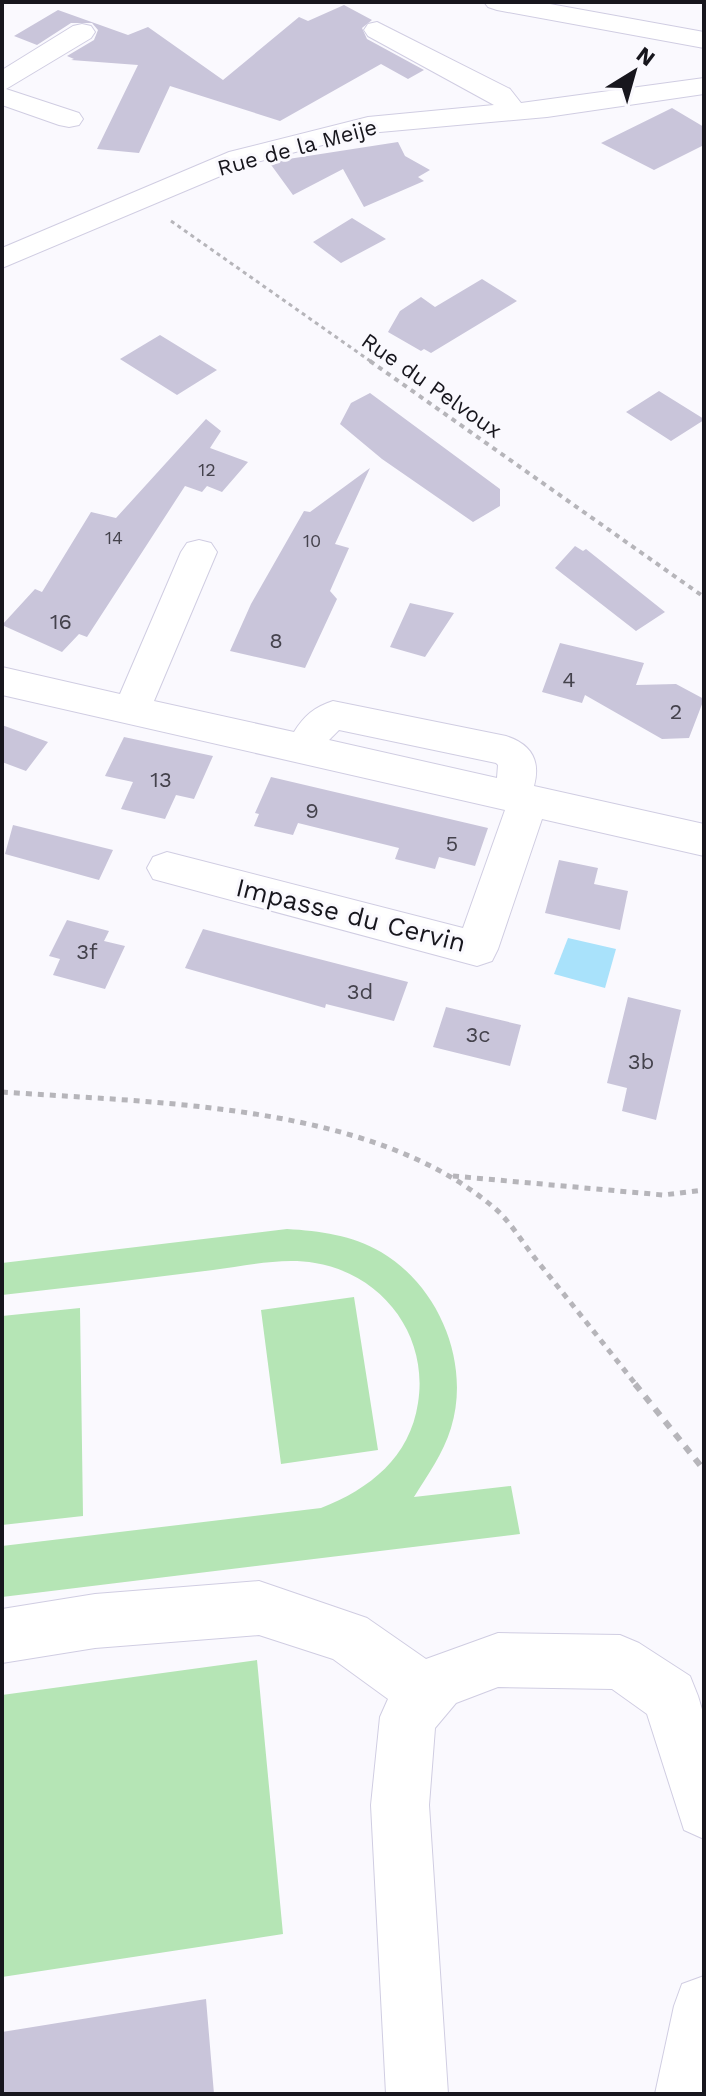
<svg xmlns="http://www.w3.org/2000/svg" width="706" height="2096" font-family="'Work Sans',sans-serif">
<rect width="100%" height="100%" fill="#faf9fe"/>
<!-- green -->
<path fill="#b5e5b5" d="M287 1229C320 1231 352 1235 381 1252 439 1286 471 1363 451 1428 443 1454 428 1474 414 1497L511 1486 520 1534 2 1597V1546L321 1508C370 1489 410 1457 418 1403 429 1335 382 1274 315 1263 282 1257 246 1266 213 1270 143 1279 72 1287 2 1295V1263Z
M354 1297 378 1450 281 1464 261 1310Z
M80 1308 83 1516 2 1525V1316Z
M257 1660 283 1934 2 1977V1695Z"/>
<!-- water -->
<path fill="#a9e2fb" d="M568 938 616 949 605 988 554 974Z"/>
<!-- building -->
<path fill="#c9c5da" d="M344 5 372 20 362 28 367 39 424 70 408 79 381 64 280 121 170 86 139 153 97 149 138 65 71 60 74 59 67 56 94 40 98 30 92 23H71L37 45 14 36 58 10 128 35 148 27 223 80 299 17 308 21Z
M672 108 704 127V145L654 170 601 143Z
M398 142 405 156 430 170 418 177 424 181 364 207 343 169 293 195 269 162Z
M352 218 386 239 341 263 313 242Z
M482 279 517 301 431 353 424 349 421 351 388 332 400 311 421 297 435 307Z
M160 335 217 370 177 395 120 359Z
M659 391 704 419V420L671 441 626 412Z
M370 393 500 489V506L473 522 382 459 340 424 351 403Z
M206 419 221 431 210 448 248 462 222 492 207 486 202 492 185 486 87 637 79 634 62 652 2 625 35 589 42 592 91 512 116 518Z
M370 468 335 544 349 548 330 591 337 599 305 668 230 651 251 604 304 511 310 512Z
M575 546 583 551 586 549 665 612 636 631 555 568Z
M410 603 454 613 425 657 390 647Z
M560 643 644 663 636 685 676 684 704 699 689 738 662 739 585 695 582 703 542 692Z
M2 725 48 742 26 771 2 762Z
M124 737 213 756 194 799 176 795 165 819 121 809 133 782 105 776Z
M271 777 488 828 475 866 439 857 435 869 395 859 399 848 298 823 293 835 254 826 259 814 255 813Z
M13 825 113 850 99 880 5 854Z
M559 860 598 868 594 884 628 891 620 930 545 913Z
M67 920 109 931 104 941 125 946 105 989 53 975 60 959 49 956Z
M203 929 408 982 394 1021 326 1004 325 1008 185 968Z
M628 997 681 1010 656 1120 622 1111 627 1088 607 1083Z
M446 1007 521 1025 510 1066 433 1047Z
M206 1999 214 2094H2V2032Z"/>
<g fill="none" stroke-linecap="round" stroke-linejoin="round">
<defs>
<path id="minor" d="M484 2H539L704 32V48L497 10 488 7Z
M377 22 510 89 521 103 704 78V94L547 117 369 133 249 164 2 268V248L229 152 368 117 494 105 368 36 364 30 368 24Z
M82 24 91 26 95 32 91 38 6 89 79 113 83 119 79 125 69 127 59 125 2 105V70L73 26Z
M199 540 211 543 217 552 154 701 294 732C304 716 314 707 333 701L506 736C531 744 541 760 534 786L704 824V856L542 819 498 949 492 961 477 966 153 879 147 868 153 857 167 852 463 928 505 810 2 695V667L120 694 181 552 187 543ZM339 730 496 763 498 765 497 778 329 740Z
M259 1581 367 1618 426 1659 498 1633 620 1635 639 1643 690 1676 698 1696 704 1716V1839L684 1830 647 1714 612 1689 498 1687 456 1703 435 1728 429 1805 448 2094H386L371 1805 380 1717 388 1699 333 1659 259 1635 95 1648 2 1663V1609L95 1594Z
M704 1976V2094H655L674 2006 682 1984Z"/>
</defs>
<!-- minor casing -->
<use href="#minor" stroke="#d0cde2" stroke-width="2"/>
<!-- path-far3 -->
<path stroke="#b6b5ba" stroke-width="3" stroke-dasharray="4 4" stroke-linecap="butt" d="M171 221 373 363"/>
<!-- path-far2 -->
<path stroke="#b6b5ba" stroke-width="4" stroke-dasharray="5 5" stroke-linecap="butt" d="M370 361 704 597"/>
<!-- path-far1 -->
<path stroke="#b6b5ba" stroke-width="5" stroke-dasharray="6 6" stroke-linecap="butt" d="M2 1092C155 1103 369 1103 492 1206 510 1220 523 1244 538 1262 571 1303 604 1344 637 1386
M453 1176 663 1195 704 1190"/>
<!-- path -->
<path stroke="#b6b5ba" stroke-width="6" stroke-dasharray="8 8" stroke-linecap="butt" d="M635 1384 704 1470"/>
<!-- minor -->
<use href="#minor" fill="#fff" fill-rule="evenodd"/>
</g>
<g text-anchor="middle" stroke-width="6" stroke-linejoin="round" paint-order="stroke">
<!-- far-number labels -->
<g font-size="18" fill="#44424c">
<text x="207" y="476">12</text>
<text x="114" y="544">14</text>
<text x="312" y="547">10</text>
</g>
<!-- far-street labels -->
<g font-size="22" fill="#17161d" stroke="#faf9fe">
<text transform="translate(297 147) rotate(-15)" y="8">Rue de la Meije</text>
<text transform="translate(432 385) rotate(35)" y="8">Rue du Pelvoux</text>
</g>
<!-- number labels -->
<g font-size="22" fill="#44424c">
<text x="61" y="629">16</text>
<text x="276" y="648">8</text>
<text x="569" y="687">4</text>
<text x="676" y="719">2</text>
<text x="161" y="787">13</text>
<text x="312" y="818">9</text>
<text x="452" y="851">5</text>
<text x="87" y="959">3f</text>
<text x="360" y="999">3d</text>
<text x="478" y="1042">3c</text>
<text x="641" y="1069">3b</text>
</g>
<!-- street labels -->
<g font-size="26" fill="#17161d" stroke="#faf9fe">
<text transform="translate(351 915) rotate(14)" y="9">Impasse du Cervin</text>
</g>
</g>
<!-- border -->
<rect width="706" height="2096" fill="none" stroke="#17161d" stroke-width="8"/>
<!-- north arrow -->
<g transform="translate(634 72) rotate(37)" stroke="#faf9fe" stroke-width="6" paint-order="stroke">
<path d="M0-6L14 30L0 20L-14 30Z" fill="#17161d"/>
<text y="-12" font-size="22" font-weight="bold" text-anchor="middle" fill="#17161d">N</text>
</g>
</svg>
